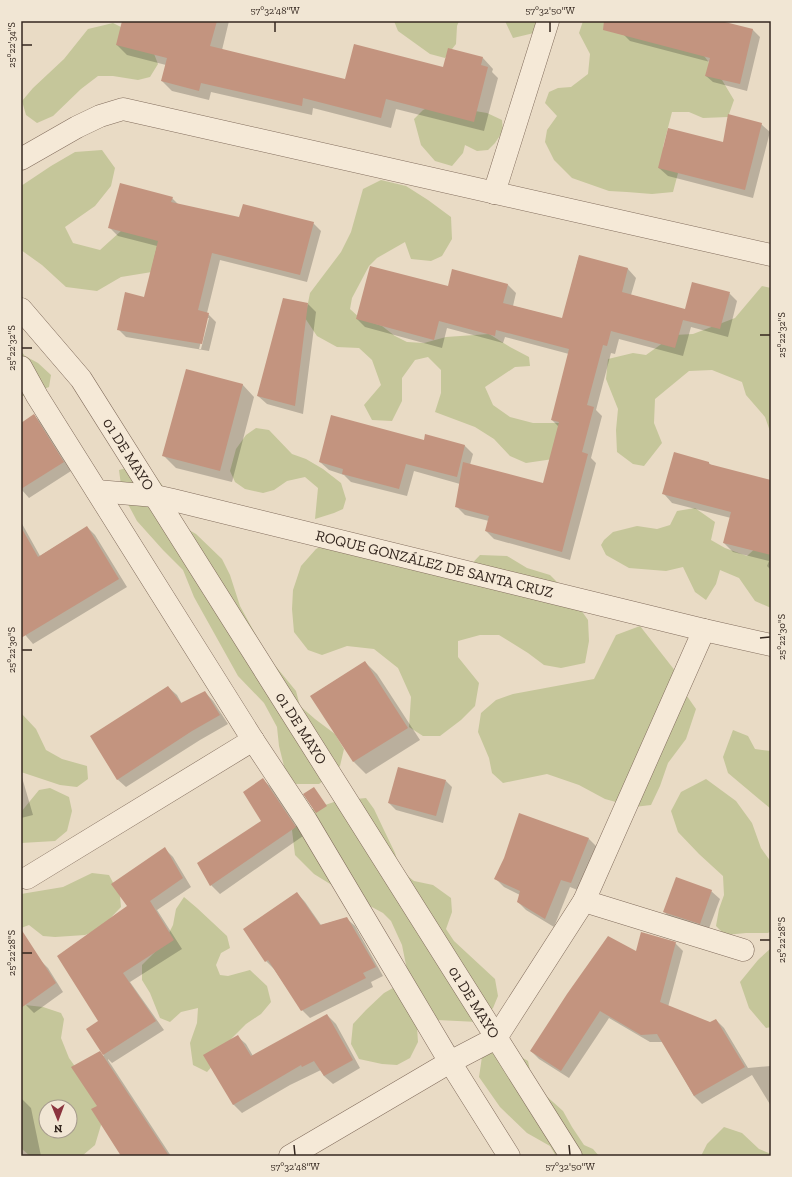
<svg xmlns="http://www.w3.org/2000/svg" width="792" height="1177" font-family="'Zilla Slab',serif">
<rect width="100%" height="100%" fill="#e9dbc5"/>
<!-- green -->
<path fill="#c5c69a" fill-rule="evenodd" d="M394 21H459L457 26 456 44 445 58 430 54 398 31Z
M505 21H537L534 33 513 38Z
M583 21H643L696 45 722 80 734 100 728 117 703 118 689 112H672L663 147 678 173 673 192 652 194 627 192 609 191 572 178 554 160 545 142 547 130 557 116 545 103 549 92 558 88 571 87 588 74 590 54 579 33Z
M113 23 133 33 151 46 158 64 150 77 138 80 113 76H98L81 89 53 116 37 123 26 115 22 101 33 88 64 59 88 29Z
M437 104 469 110 487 113 502 120 503 131 495 143 488 150 477 151 465 145 463 153 452 166 435 161 421 145 414 119 423 110Z
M102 150 115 168 111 186 95 206 65 227 73 243 100 250 121 231 148 222 168 240 158 271 121 277 97 291 66 287 42 265 21 250V186L51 166 75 152Z
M381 180 406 186 428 200 451 217 452 239 442 256 431 261 411 259 405 242 377 258 369 266 352 298 350 309 361 319 382 326 395 336 407 342 424 343 446 337 489 334 510 347 529 357 530 366 515 367 485 387 493 405 510 417 533 423H559L560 458 526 463 510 456 494 439 475 427 435 412 441 393V370L428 357 415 360 402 378V401L392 421 372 420 364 405 381 385 372 360 359 348 337 347 317 336 305 318 310 293 341 252 351 232 363 189Z
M762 286 771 288V434L765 417 746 395 742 382 712 370 689 371 655 399 654 423 662 443 644 466 633 464 617 452 616 430 618 409 606 379 608 359 633 353 646 355 674 335 693 334 735 318Z
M21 351 25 356 38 363 51 375 49 387 25 396H21Z
M256 428 269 430 292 454 306 459 323 469 341 483 346 499 343 509 334 513 315 519 318 488 305 477 287 481 274 490 263 493 245 489 235 482 230 471 236 449 246 435Z
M136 465 154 474 173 500 180 515 189 530 196 534 222 559 230 575 240 606 268 657 296 691 300 706 315 719 335 734 344 749 340 766 331 775 319 784H296L285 770 279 746 277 727 264 703 238 676 194 597 183 570 163 550 137 521 122 493 119 470Z
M695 508 715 522 711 540 725 548 747 556 761 543 771 553V608L755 601 739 578 720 570 716 584 706 600 695 592 683 567 666 571 629 568 606 555 601 545 604 540 613 532 637 526 657 529 670 525 677 511Z
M335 539 461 575 480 555 507 556 527 568 550 575 572 597 588 620 589 641 585 663 561 668 544 665 528 653 499 635H480L458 641V657L479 683 475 706 461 720 440 736H423L409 727 411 697 398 668 374 649 347 646 322 655 308 650 294 632 292 609 293 590 301 566 316 549Z
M640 626 676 672 680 686 696 709 686 739 668 763 660 786 651 805 634 807 605 799 579 785 547 774 503 783 492 773 489 758 478 732 481 713 496 700 513 694 594 679 616 635Z
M21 713 36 729 46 750 62 759 87 766 88 779 77 787 60 785 21 772Z
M733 730 748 736 755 749 771 751V809L728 773 723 757Z
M706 779 736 801 752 823 761 848 771 862V931L768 933H746L725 935 716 926 719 909 724 895 723 876 699 854 678 832 671 811 681 792Z
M50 788 69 797 72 811 67 831 55 841 21 843V812L39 790Z
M366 798 374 809 383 828 395 853 400 870 414 881 433 885 451 898 452 912 446 929 454 941 495 979 498 996 493 1008 478 1022 437 1020 417 1027 418 1042 410 1058 397 1065 382 1064 359 1059 351 1044 353 1024 366 1010 384 993 409 979 407 970 402 945 391 921 383 913 335 887 314 874 295 855 292 830 310 810 337 801Z
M92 873 109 875 120 896 121 907 100 929 85 935 55 937 43 936 29 925 21 928V894L63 887Z
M184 897 197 908 227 936 230 948 221 953 216 965 220 975 228 976 250 970 267 986 271 1002 261 1014 246 1024 232 1038 222 1055 207 1072 193 1065 190 1043 197 1023 198 1008 181 1012 170 1022 160 1018 150 993 142 980V965L164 943 173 925 176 909Z
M771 948V1027L766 1028 749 1008 740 982 758 960Z
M21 1000 25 1005 43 1007 61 1013 64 1019 61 1038 69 1058 98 1099 101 1125 95 1145 82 1156H30L22 1149ZM46 1107H70V1131H46Z
M501 1045 528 1061 533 1084 563 1111 572 1127 584 1145 593 1149 599 1156H556L550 1146 527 1133 500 1107 479 1077 483 1050Z
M724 1127 742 1133 759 1149 771 1154V1156H701L707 1144Z"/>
<!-- shadow -->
<path fill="#0003" fill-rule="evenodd" d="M123 21H229L222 50 345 80 444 68 483 58 493 69 492 72 498 78 484 131 396 109 391 128 313 108 312 115 211 92 209 100 172 91 162 81 166 65 127 55 117 45Z
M626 21H718L753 30 760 37 747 91 713 82 706 76 710 62 630 41 623 34Z
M761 124 770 132 753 198 668 176 659 168 724 143Z
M172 198 179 205 240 219 313 223 321 231 307 282 220 260 207 313 216 322 209 351 126 337 118 329 145 298 157 246 118 236 110 228ZM207 318H209L201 349H199Z
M579 256 628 269 636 278 631 295 686 310 729 293 737 301 728 337 691 327 683 356 619 339 615 354 611 353 596 410 602 416 591 458 596 463 570 560 494 539 486 531 489 521 465 515 456 506 460 484 414 471 407 496 351 482 344 475 329 470 320 462 424 441 465 446 473 454 470 465 544 484 559 427 552 420 569 354 505 337 503 343 447 328 442 348 365 327 357 319 449 287 453 271 508 285 516 293 513 306 563 319Z
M308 304 316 312 303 414 267 404 258 396Z
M242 384 254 397 232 482 176 468 163 455Z
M34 415 42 424 71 471 29 498 21 489V424Z
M709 463 711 465 771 485V570L767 566 769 561 733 552 724 543 731 518 672 503 664 494Z
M21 522 40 556 87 527 95 535 127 587 33 644 21 630Z
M365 662 377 674 420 740 366 774 354 762 311 696Z
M168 687 177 695 182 704 205 692 213 701 228 724 200 740 126 787 117 779Z
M21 774 33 815 21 818Z
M263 780 272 788 303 836 220 894 211 885 199 863 263 821Z
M446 781 452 787 443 823 396 810 389 803Z
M589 839 597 847 580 891 570 887 554 927 526 910 518 902 520 895 504 887 496 879Z
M165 849 173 857 191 887 157 910 182 949 130 982 164 1030 112 1063 108 1059V1060L171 1156H122L98 1106 100 1052 103 1056 104 1055 88 1029 100 1021 128 906Z
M711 891 720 899 708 931 673 920 664 912Z
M297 893 305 902 321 925 346 918 355 926 383 976 371 982 373 987 310 1018 302 1010 274 969 266 961Z
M675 943 683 951 668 1007 710 1023 716 1020 724 1028 748 1068 771 1066V1106L752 1075 702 1104 694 1096 663 1042H650L609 1018 569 1078 539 1059 531 1051 637 952Z
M39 959 48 968 63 992 34 1013 25 1004 21 998V971Z
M327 1015 336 1024 360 1068 333 1084 324 1076 321 1070 290 1085 242 1113 233 1104 237 1036 246 1044 253 1056Z
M22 1099 31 1108 41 1156H21V1100Z"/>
<!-- building -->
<path fill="#c3947f" d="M122 21H217L210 46 345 79 354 44 443 67 448 48 483 57 481 65 488 67 474 122 386 99 381 118 303 98 302 106 201 83 199 91 161 81 167 58 116 45Z
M604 21H721L753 29 740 84 705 76 710 58 603 30Z
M728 114 762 123 745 190 658 168 668 128 723 142Z
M120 183 173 197 171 202 239 217 243 204 314 222 300 275 212 253 198 310 209 313 202 344 117 330 125 292 144 297 158 241 108 228Z
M579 255 628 268 622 292 685 309 692 282 730 292 720 329 683 320 675 348 611 331 607 346 603 345 587 405 594 407 582 452 588 454 562 552 485 531 489 516 455 507 463 462 543 483 559 422 551 420 569 349 496 330 495 336 439 321 434 340 356 319 370 266 448 286 452 269 508 284 503 303 562 318Z
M283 298 308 303 295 406 257 396Z
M186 369 243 384 220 471 162 456Z
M34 414 64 462 21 489V423Z
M331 415 424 440 425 434 465 445 457 477 406 464 399 489 342 474 343 469 319 462Z
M674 452 709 462V464L771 480V555L723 543 731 512 662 494Z
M87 526 119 579 21 638V527L38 557Z
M365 661 408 728 353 762 310 696Z
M168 686 181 703 205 691 220 715 192 731 117 780 90 736Z
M398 767 446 780 436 816 388 803Z
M263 778 296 827 210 886 197 863 261 821 243 792Z
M314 787 327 806 316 813 303 794Z
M519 813 589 838 571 883 561 880 545 919 517 902 520 891 494 879 504 858Z
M165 847 183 878 150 901 174 940 123 973 156 1021 103 1055 86 1029 98 1021 57 956 127 906 111 884Z
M676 877 712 890 700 924 663 912Z
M297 892 320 925 347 917 376 967 363 973 366 978 301 1011 268 960 265 962 243 929Z
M21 929 56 983 21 1008Z
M641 932 676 942 660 1002 710 1022 716 1019 745 1067 694 1096 657 1034 641 1035 600 1011 561 1071 530 1051 567 994 608 936 636 951Z
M327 1014 353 1060 324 1076 314 1061 302 1067 301 1065 233 1105 203 1055 238 1035 251 1056Z
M100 1051 169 1156H121L91 1109 97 1106 71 1067Z"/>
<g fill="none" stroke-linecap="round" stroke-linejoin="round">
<defs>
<g id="minor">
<path d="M21 159 77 127 100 116 123 109 771 255"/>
<path d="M494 193 548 21"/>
<path id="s1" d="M21 309 81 379 571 1156"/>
<path d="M21 367 37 396 253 740 306 820 450 1062 509 1156"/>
<path id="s2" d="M97 491 155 496 173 500 704 630 771 645"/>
<path d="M27 878 253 740"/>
<path d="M584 901 743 950"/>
<path d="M290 1156 450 1062 496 1038 584 901 704 630"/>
</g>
</defs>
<!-- minor casing -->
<use href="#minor" stroke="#826d5d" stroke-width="23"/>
<!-- minor -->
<use href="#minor" stroke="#f5e9d7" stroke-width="22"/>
</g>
<!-- ticks -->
<path fill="none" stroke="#34271f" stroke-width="1.5" d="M275 22V32M550 22V32M22 45H32M760 335H770M22 348H32M760 638 770 637M22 650H32M760 940H770M22 953H32M294 1145 295 1155M569 1145 570 1155"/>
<g text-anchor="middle" stroke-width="3" stroke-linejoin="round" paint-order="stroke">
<!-- street labels -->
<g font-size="15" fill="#34271f" stroke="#f1e6d4">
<text dy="5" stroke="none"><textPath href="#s1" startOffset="181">01 DE MAYO</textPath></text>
<text dy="5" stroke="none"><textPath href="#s2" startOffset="346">ROQUE GONZÁLEZ DE SANTA CRUZ</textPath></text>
<text dy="5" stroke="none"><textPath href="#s1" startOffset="505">01 DE MAYO</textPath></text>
<text dy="5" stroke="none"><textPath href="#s1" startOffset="829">01 DE MAYO</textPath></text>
</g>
</g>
<!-- border -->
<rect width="792" height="1177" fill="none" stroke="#f1e6d4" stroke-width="44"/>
<!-- north arrow -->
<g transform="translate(58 1119) rotate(179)"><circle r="19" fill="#f1e6d4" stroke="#a59a8c"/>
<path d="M0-3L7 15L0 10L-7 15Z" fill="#8b343e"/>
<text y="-6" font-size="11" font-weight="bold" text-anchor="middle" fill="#34271f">N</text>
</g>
<rect x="22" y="22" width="748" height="1133" fill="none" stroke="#34271f" stroke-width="1.5"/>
<g font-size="10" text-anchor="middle" fill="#34271f">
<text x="275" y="14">57°32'48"W</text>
<text x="550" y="14">57°32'50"W</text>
<text transform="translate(11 45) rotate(-90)" y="4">25°22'34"S</text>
<text transform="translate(781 335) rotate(-90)" y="4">25°22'32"S</text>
<text transform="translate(11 348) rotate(-90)" y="4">25°22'32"S</text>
<text transform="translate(781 637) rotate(-90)" y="4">25°22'30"S</text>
<text transform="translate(11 650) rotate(-90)" y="4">25°22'30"S</text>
<text transform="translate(781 940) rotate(-90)" y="4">25°22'28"S</text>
<text transform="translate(11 953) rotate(-90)" y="4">25°22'28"S</text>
<text x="295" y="1170">57°32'48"W</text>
<text x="570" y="1170">57°32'50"W</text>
</g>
</svg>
